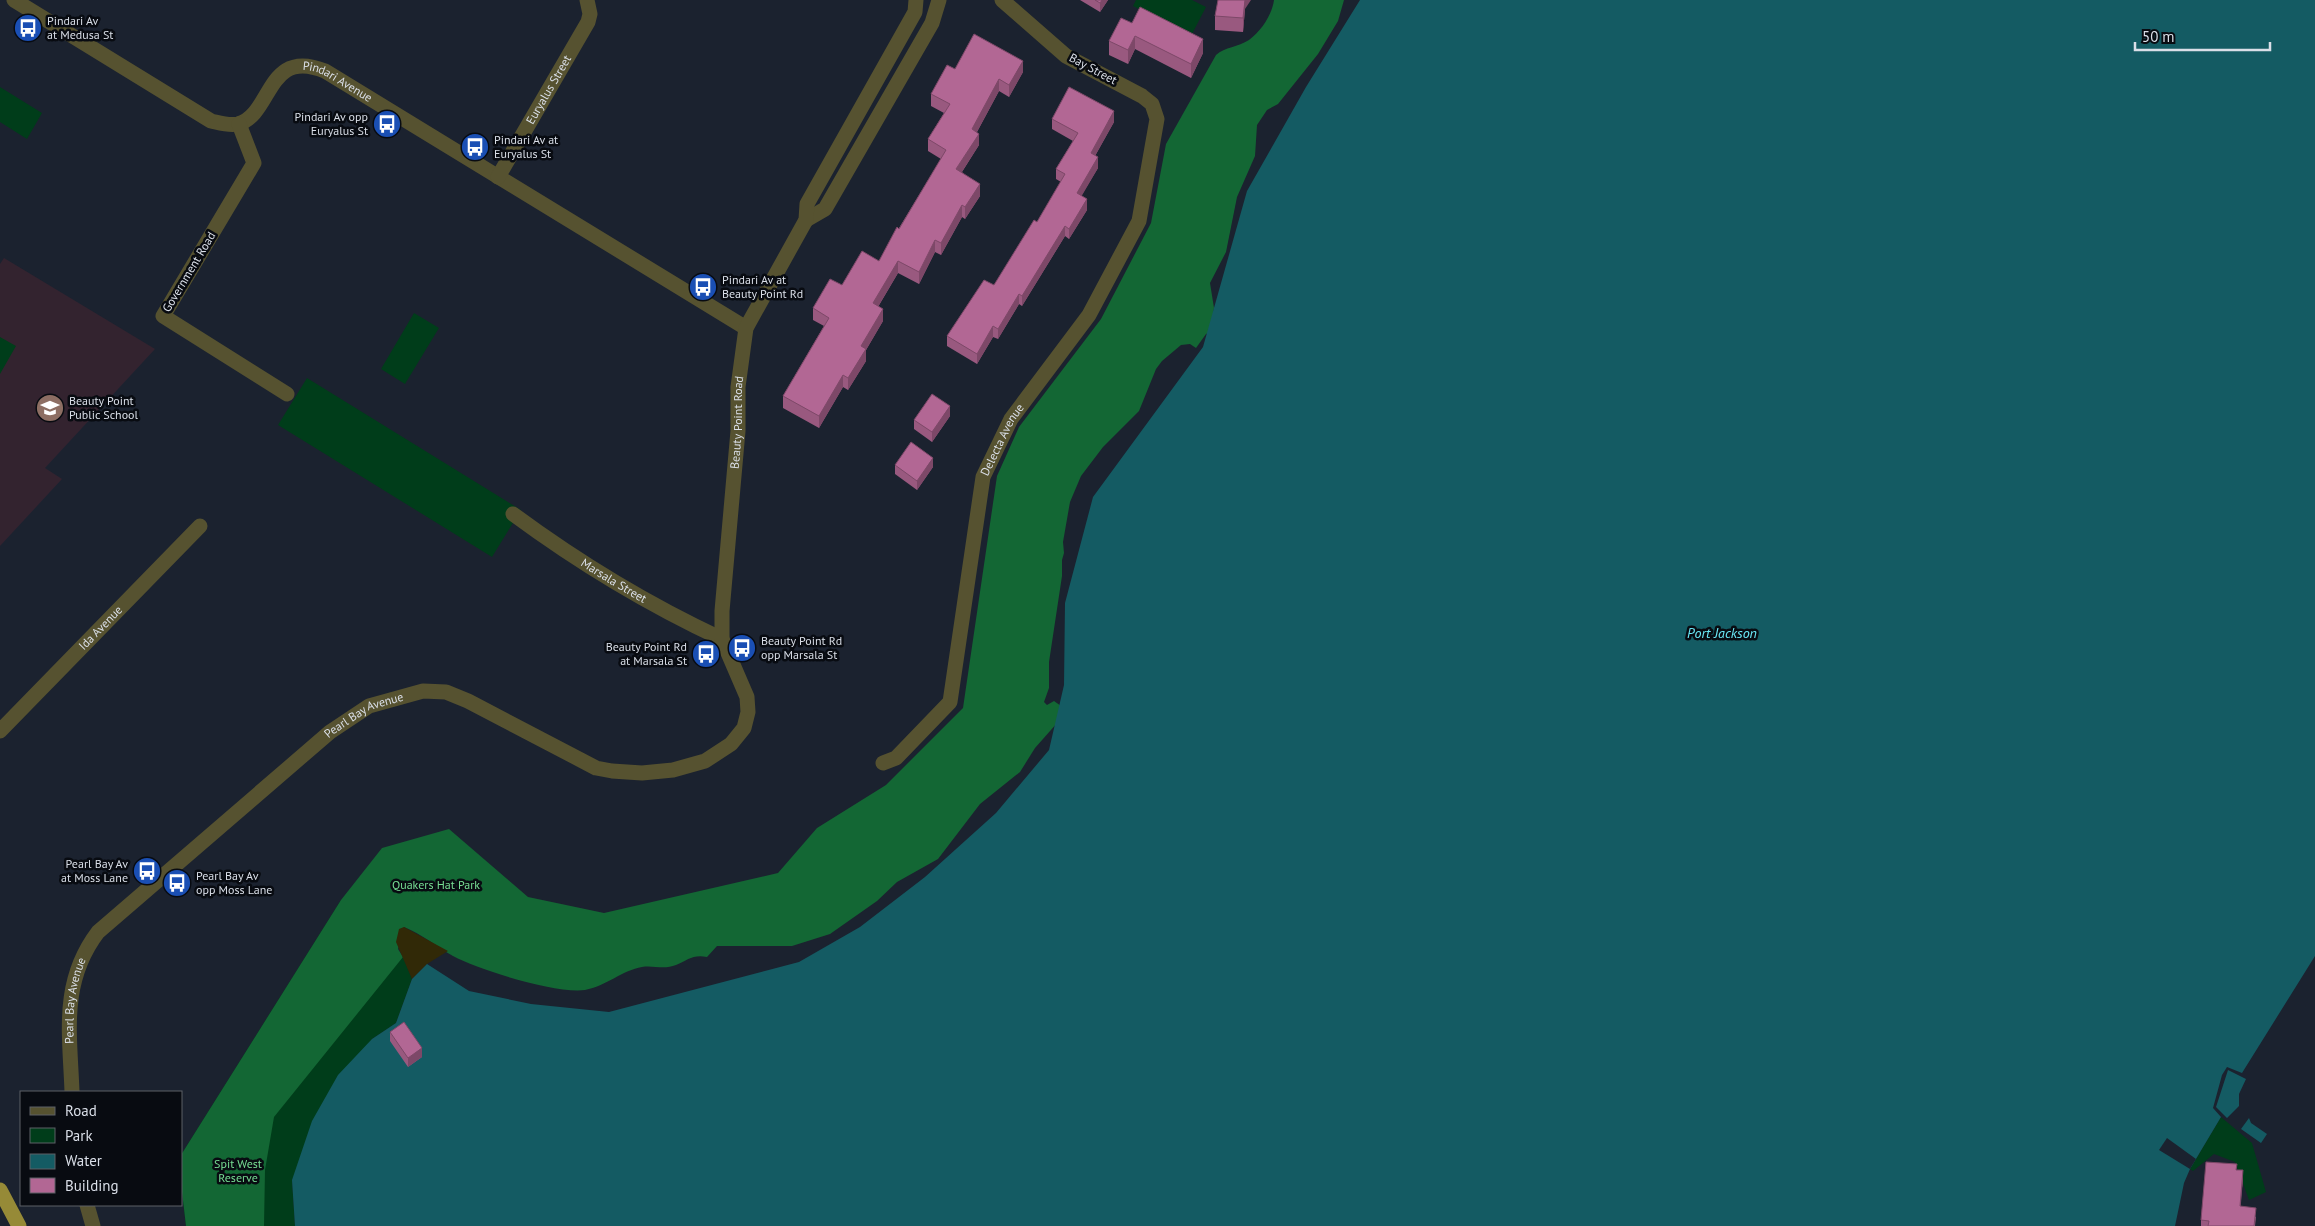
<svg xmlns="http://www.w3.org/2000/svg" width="2315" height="1226" font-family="'PT Sans',sans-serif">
<rect width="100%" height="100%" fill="#1b222f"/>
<!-- education -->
<path fill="#33232f" d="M4 258 155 349 45 468 62 479 0 546V264Z"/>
<!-- green -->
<path fill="#003d1a" d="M1136 0H1192L1206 7 1191 36 1133 6Z
M0 87 42 113 27 139 0 122Z
M414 313 439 328 405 384 381 369Z
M0 337 16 346 0 374Z
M307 378 521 510 492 557 278 425Z
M341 900 403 957 412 979 396 1023 372 1039 292 1180 295 1226H186L181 1183V1155Z
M2221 1117 2252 1143 2266 1192 2249 1200 2235 1162 2214 1154 2193 1171 2190 1169Z"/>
<!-- forest -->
<path fill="#136734" d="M1274 0H1344L1338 21 1318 54 1278 104 1267 110 1257 125 1255 156 1237 197 1226 252 1210 283 1214 308 1210 332 1206 334 1196 348 1190 344 1181 345 1162 361 1156 369 1139 411 1103 447 1081 476 1070 502 1063 542 1064 553 1062 560V576L1049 662V688L1044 702 1047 705 1054 701 1061 706 1058 722 1035 748 1020 772 980 804 938 859 897 882 877 901 830 934 792 946H717L707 957C693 954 688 960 676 965 664 970 653 965 642 967 623 970 606 986 585 990 556 994 479 970 453 956 437 947 422 934 404 927L398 949 403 957 274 1117 265 1170 264 1226H186L181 1183V1155L341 900 382 848 449 829 528 897 604 913 778 873 817 828 886 785 963 708 997 476 1019 427 1101 319 1151 223 1166 144 1216 55C1225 47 1238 47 1249 40 1261 31 1272 15 1274 0Z"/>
<!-- sand -->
<path fill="#312907" d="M404 927 448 951 427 964 412 979 396 942 399 929Z"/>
<!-- water -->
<path fill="#145b63" d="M1360 0H2315V956L2242 1073 2227 1067 2222 1075 2213 1108 2221 1117 2190 1169 2184 1183 2175 1226H295L292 1180 312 1121 338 1075 372 1039 396 1023 412 979 427 964 469 991 531 1004 609 1012 799 962 860 927 925 877 996 813 1049 750 1064 685 1065 603 1093 497 1203 347 1247 191 1306 87Z
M2228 1070 2246 1079 2239 1094V1106L2227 1118 2216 1107Z
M2249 1118 2251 1123 2267 1134 2261 1143 2241 1129Z"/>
<!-- pier -->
<path fill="#1b222f" d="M2167 1138 2196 1159 2190 1169 2159 1150Z"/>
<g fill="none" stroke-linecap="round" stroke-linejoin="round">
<!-- minor -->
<g stroke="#565230" stroke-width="15">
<path id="s1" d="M14 0 211 121C220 123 229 126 238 124 273 114 266 47 325 71L746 328"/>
<path d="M239 124 254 163 163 316 287 394"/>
<path id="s2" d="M498 177 588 22 590 14 587 0"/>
<path id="s3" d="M513 514C578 562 649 605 722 639"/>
<path id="s4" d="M0 731 200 526"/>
<path id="s5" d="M883 763 896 758 950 702 983 477 1011 419 1089 315 1139 221 1157 119 1152 104 1142 96 1066 56 1002 0"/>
</g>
<!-- tertiary -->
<g stroke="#565230" stroke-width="15">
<path d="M806 220 825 209 932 23 939 0"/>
<path id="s6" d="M72 1092C70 1034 60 982 98 932L330 732 369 706 423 691 446 692 468 701 596 768 612 771 642 773 673 770 705 761 731 744 744 728 748 712 747 697 722 639V611L738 431V387L746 328 806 220 807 204 915 12 916 0"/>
<path d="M87 1205 93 1226"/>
</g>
<!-- trunk -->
<path stroke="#968a37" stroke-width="15" d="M0 1190 19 1226"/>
</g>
<!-- wall -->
<path fill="#99597f" d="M1080 0H1108L1100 12Z
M1245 9 1243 32 1215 30V16Z
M1132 23 1203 53 1191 78 1135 49 1128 64 1109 55V41Z
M955 69 1023 72 1009 97 999 91 977 132 979 145 962 172 980 196 965 219 962 217 941 255 935 252 919 284 898 273 878 307 883 321 866 350V361L848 390 843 387 819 428 783 408V396L824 326 813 320V308L842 285 879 261 941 159 928 151V139L944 113 931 106V94Z
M1052 119 1114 122 1095 156 1098 168 1081 196 1087 210 1069 239 1065 236 1022 306 1019 304 998 339 993 337 977 364 947 346V336L994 285 1037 222 1061 182 1056 179V169L1073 141 1052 129Z
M950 416 932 442 914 429V420Z
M895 465 933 467 917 490 895 474Z
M390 1032 422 1057 408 1067 390 1041Z
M2237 1170 2243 1179 2240 1206 2256 1217 2255 1226H2201V1220Z"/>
<!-- shaded-wall -->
<path fill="#7d4868" d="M1102 0H1108L1100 12V3Z
M1245 0H1251L1245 9 1243 32V18Z
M1135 36V49L1128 64V50Z
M1203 39V53L1191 78V64Z
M1023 61V72L1009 97V85Z
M999 79V91L972 141V129Z
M1114 111V122L1091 163V153Z
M979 134V145L956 181V169Z
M1098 157V168L1077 204V193Z
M980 184V196L965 219V207Z
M1087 199V210L1069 239V229Z
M962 205V217L941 255V243Z
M1065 226V236L1022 306V296Z
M935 240V252L919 284V272Z
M898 261V273L873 315V303Z
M1019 294V304L998 339V329Z
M883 309V321L866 350V361L848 390V378L861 346Z
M993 326V337L977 364V354Z
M843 375V387L819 428V416Z
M950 406V416L932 442V432Z
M933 458V467L917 490V481Z
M422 1048V1057L408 1067V1058Z
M2243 1170V1179L2240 1215V1206Z"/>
<!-- building -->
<path fill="#b26794" stroke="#7d4868" d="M1095 0H1102L1100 3Z
M1218 0H1245L1243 18 1215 16Z
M1140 7 1203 39 1191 64 1135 36 1128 50 1109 41 1121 18 1132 23Z
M974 34 1023 61 1009 85 999 79 972 129 979 134 956 169 980 184 965 207 962 205 941 243 935 240 919 272 898 261 873 303 883 309 861 346 866 349 848 378 843 375 819 416 783 396 829 318 813 308 830 279 842 285 862 251 879 261 897 227 899 229 946 150 928 139 950 104 931 94 947 65 955 69Z
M1069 87 1114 111 1091 153 1098 157 1077 193 1087 199 1069 229 1065 226 1022 296 1019 294 998 329 993 326 977 354 947 336 984 280 994 285 1034 220 1037 222 1065 174 1056 169 1078 133 1052 119Z
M932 394 950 406 932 432 914 420Z
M911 442 933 458 917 481 895 465Z
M404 1022 422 1048 408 1058 390 1032Z
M2206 1162 2237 1164 2236 1170H2243L2240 1206 2256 1208 2254 1226H2208L2209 1221 2201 1220Z"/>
<!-- icons -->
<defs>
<symbol id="bus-disc" viewBox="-11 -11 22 22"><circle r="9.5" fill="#1a4fb4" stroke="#080b11"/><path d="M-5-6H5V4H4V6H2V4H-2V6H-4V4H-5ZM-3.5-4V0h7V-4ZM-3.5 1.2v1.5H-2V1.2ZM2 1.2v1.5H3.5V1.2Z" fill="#fff"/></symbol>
<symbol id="school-disc" viewBox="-11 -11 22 22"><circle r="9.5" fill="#8d6e63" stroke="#080b11"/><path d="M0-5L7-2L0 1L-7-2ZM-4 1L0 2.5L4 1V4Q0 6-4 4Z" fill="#fff"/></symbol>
</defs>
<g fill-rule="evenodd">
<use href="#bus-disc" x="12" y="12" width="32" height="32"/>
<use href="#bus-disc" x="371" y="108" width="32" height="32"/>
<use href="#bus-disc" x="459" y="131" width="32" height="32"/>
<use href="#bus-disc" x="687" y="271" width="32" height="32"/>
<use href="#school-disc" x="34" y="392" width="32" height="32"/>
<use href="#bus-disc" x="726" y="632" width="32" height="32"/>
<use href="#bus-disc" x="690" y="638" width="32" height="32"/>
<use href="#bus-disc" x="131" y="855" width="32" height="32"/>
<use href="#bus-disc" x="161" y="867" width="32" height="32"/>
</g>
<g text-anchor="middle" stroke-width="5" stroke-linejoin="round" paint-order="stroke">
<!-- poi labels -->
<g font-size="12" fill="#dadfe8" stroke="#080b11" text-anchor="start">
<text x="47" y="25">Pindari Av<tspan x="47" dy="14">at Medusa St</tspan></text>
<text x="368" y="121" text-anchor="end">Pindari Av opp<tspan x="368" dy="14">Euryalus St</tspan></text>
<text x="494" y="144">Pindari Av at<tspan x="494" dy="14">Euryalus St</tspan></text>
<text x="722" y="284">Pindari Av at<tspan x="722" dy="14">Beauty Point Rd</tspan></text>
<text x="69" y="405">Beauty Point<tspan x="69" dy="14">Public School</tspan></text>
<text x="761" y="645">Beauty Point Rd<tspan x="761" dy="14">opp Marsala St</tspan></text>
<text x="687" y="651" text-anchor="end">Beauty Point Rd<tspan x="687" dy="14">at Marsala St</tspan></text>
<text x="128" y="868" text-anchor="end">Pearl Bay Av<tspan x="128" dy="14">at Moss Lane</tspan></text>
<text x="196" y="880">Pearl Bay Av<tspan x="196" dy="14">opp Moss Lane</tspan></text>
</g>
<!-- street labels -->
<g font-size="12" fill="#dadfe8" stroke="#080b11">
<text transform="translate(1093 69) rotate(28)" y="4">Bay Street</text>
<text dy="4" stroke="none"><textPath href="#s1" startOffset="388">Pindari Avenue</textPath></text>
<text dy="4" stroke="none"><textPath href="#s2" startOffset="101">Euryalus Street</textPath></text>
<text transform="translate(189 272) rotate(-59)" y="4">Government Road</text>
<text dy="4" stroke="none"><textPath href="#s6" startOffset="1241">Beauty Point Road</textPath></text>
<text dy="4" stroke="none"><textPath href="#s5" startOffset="361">Delecta Avenue</textPath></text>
<text dy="4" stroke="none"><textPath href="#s3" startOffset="121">Marsala Street</textPath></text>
<text dy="4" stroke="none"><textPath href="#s4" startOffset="144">Ida Avenue</textPath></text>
<text dy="4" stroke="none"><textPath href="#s6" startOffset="511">Pearl Bay Avenue</textPath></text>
<text dy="4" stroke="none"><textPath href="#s6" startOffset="92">Pearl Bay Avenue</textPath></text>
</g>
<!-- park labels -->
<g font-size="12" fill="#77de94" stroke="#080b11">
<text x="436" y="889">Quakers Hat Park</text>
<text x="238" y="1168">Spit West<tspan x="238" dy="14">Reserve</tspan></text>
</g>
<!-- water labels -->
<g font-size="14" font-style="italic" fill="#6ae9f7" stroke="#080b11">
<text x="1722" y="638">Port Jackson</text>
</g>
</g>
<!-- legend -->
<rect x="20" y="1091" width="162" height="115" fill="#080b11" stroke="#5c6067"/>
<rect x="30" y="1107" width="25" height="8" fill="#565230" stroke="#5c6067"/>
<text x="65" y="1116" font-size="15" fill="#dadfe8">Road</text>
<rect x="30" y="1128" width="25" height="15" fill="#003d1a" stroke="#5c6067"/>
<text x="65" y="1141" font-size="15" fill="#dadfe8">Park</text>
<rect x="30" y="1154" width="25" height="15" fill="#145b63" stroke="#5c6067"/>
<text x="65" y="1166" font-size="15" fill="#dadfe8">Water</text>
<rect x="30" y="1178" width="25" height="15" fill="#b26794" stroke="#5c6067"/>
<text x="65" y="1191" font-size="15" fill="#dadfe8">Building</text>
<!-- scale -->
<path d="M2135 42v8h135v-8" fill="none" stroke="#dadfe8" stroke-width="2.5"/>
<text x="2142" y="42" font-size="15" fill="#dadfe8" stroke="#080b11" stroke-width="4" paint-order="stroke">50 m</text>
</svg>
